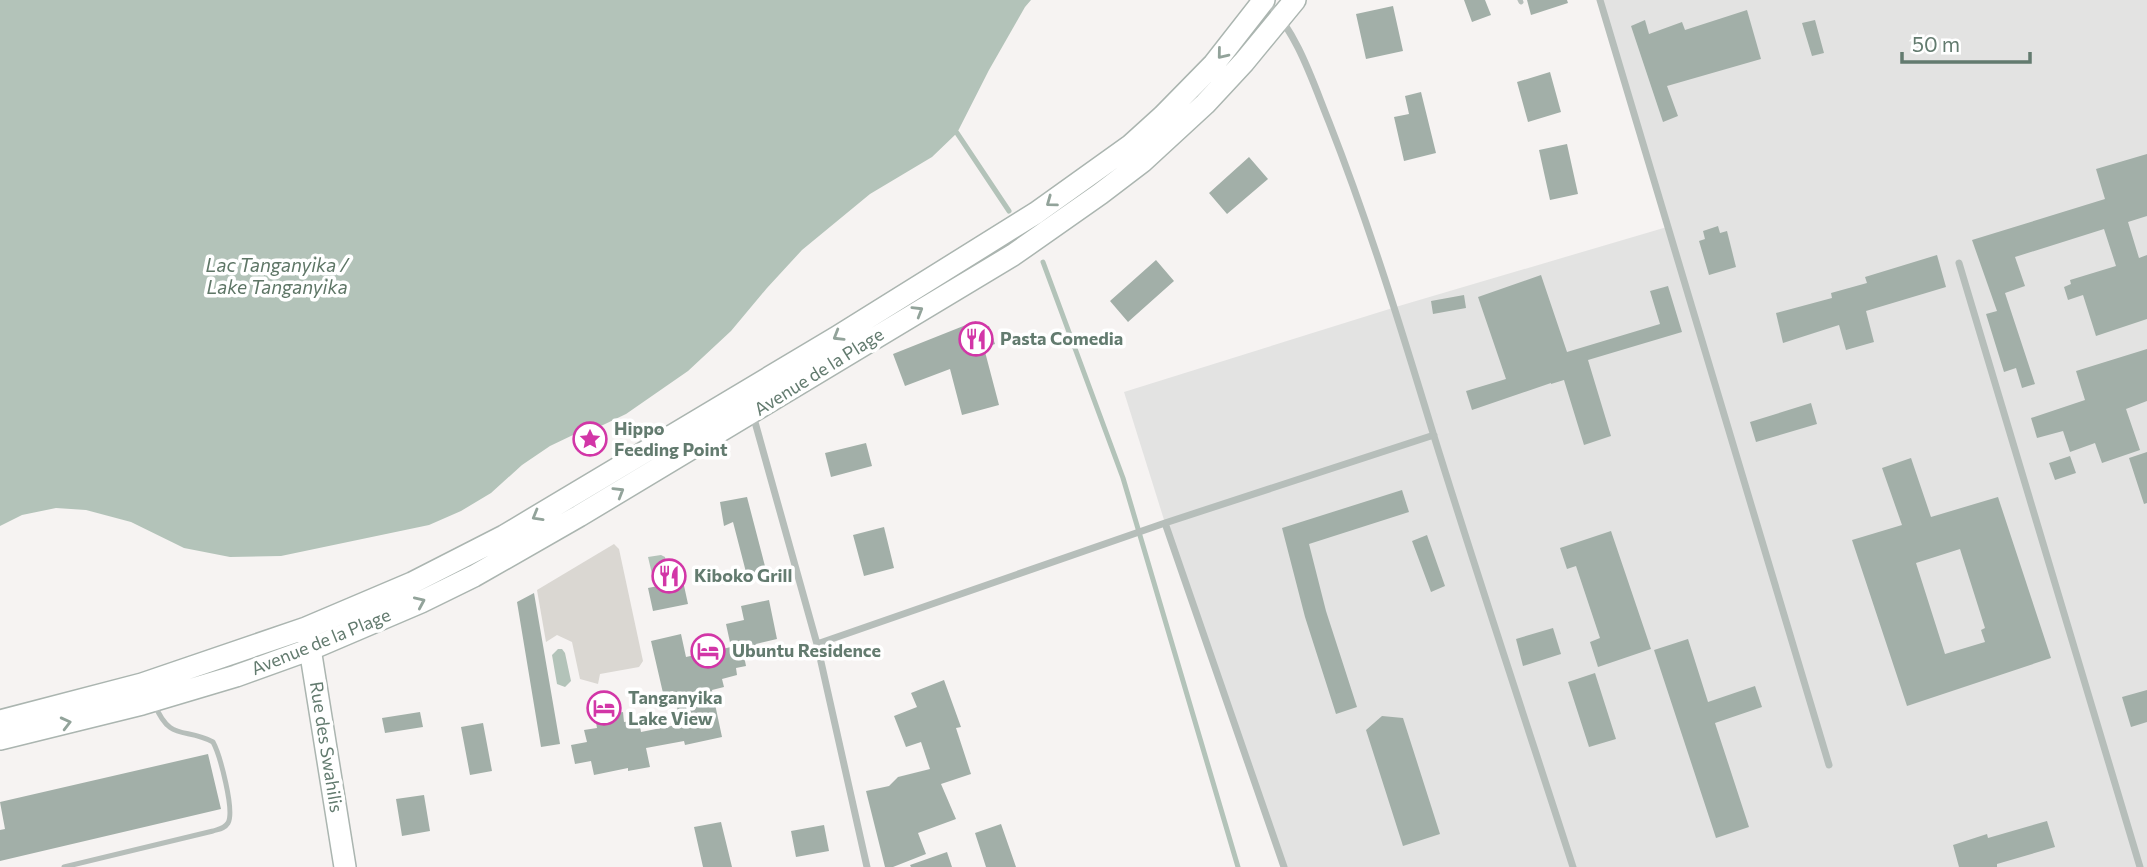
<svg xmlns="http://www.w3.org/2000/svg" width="2147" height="867" font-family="Commissioner,sans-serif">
<rect width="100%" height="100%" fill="#f6f3f2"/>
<!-- built -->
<path fill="#e3e3e2" d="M1600 0H2147V867H1284L1165 523 1124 392 1399 306 1667 227Z"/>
<!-- green -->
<path fill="#dad7d2" d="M614 544 619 549 643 661 639 667 600 674 598 684 580 679 572 642 557 635 546 642 537 590Z"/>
<!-- water -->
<path fill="#b3c3b9" d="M0 0H1031L1025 7 989 70 957 133 932 157 870 194 802 250 767 288 731 331 688 371 626 414 603 425 573 435 550 446 522 465 491 493 461 511 429 525 281 556 230 557 184 548 131 522 86 510 56 508 22 515 0 526Z
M661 555 665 557 669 582H657L653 578 648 557Z
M558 649H562L565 653 571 681 565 687 557 684 552 655Z"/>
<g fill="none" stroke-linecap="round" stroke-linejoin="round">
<!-- stream -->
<path stroke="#b3c3b9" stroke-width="5" d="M957 133 1009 211
M1043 262 1123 478 1238 867"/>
</g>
<!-- building -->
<path fill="#a2afa8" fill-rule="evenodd" d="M1464 0H1485L1491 15 1472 22Z
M1527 0H1567L1568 3 1531 15Z
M1393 6 1403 51 1366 59 1356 14Z
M1747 10 1761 59 1667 86 1678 116 1663 122 1631 26 1645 20 1649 34 1682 22 1685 30Z
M1815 20 1824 53 1812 56 1802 23Z
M1550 72 1561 112 1528 122 1517 82Z
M1421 92 1436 153 1404 161 1394 117 1409 114 1405 96Z
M1567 144 1578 194 1550 200 1539 150Z
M2147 154V216L2128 222 2139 258 2147 255V319L2096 336 2083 295 2068 300 2064 287 2071 284 2070 280 2116 266 2104 229 2015 257 2025 286 2005 293 2035 384 2022 388 2016 368 2004 372 1986 314 1997 311 1972 240 2105 199 2096 169Z
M1249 157 1268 179 1227 214 1209 193Z
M1718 226 1720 233 1727 231 1736 267 1709 275 1699 241 1705 239 1703 231Z
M1937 255 1946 287 1866 311 1874 342 1846 350 1839 325 1783 343 1776 313 1832 298 1831 293 1867 283 1865 277Z
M1156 260 1174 281 1128 322 1110 301Z
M1541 275 1567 352 1660 324 1650 291 1668 286 1682 332 1588 360 1611 436 1584 445 1564 380 1551 384V383L1472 410 1466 391 1506 379 1478 297Z
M1464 295 1466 308 1433 314 1431 301Z
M976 321 979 329 989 326 995 344 984 348 999 405 962 415 950 369 905 386 893 354Z
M2147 349V401L2126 409 2140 450 2102 463 2095 443 2070 452 2063 431 2037 438 2031 418 2085 400 2076 371Z
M1811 403 1817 424 1756 442 1750 422Z
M866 443 872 466 831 477 825 453Z
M2147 452V503L2144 504 2129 458Z
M2070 456 2076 473 2055 480 2049 463Z
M1911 458 1931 517 1998 497 2051 658 1907 706 1852 540 1902 525 1882 468ZM1960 549 1985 628 1981 630 1985 642 1945 654 1916 563Z
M1402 490 1409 512 1309 544 1326 611 1357 707 1336 714 1305 617 1282 528Z
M747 497 766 570 747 576 733 522 724 526 720 502Z
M884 527 894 568 864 576 853 535Z
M1611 531 1651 649 1598 667 1590 642 1600 638 1576 566 1567 569 1560 548Z
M1427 535 1445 586 1431 592 1412 541Z
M683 581 688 604 653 611 648 588Z
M534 593 560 744 541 747 517 602Z
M769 600 777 639 756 644 758 653 744 656 746 666 736 668 737 675 722 679 724 687 712 690 722 737 685 745 684 741 646 748 650 767 628 771V768L594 775 591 761 575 764 571 745 587 742 584 730 597 728 595 717 623 712 624 722 639 720 641 732 681 724 673 691 663 693 651 641 681 634 686 657 731 647 726 624 744 620 741 606Z
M1553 628 1561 654 1523 666 1516 639Z
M1688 639 1708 702 1755 686 1762 707 1715 723 1749 827 1716 838 1654 650Z
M1595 673 1616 739 1589 747 1568 682Z
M944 680 961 727 956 728 971 774 941 784 956 819 918 833 926 854 893 867H885L866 791 889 786 898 777 930 769 921 742 906 747 894 716 917 707 911 693Z
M2147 690V722L2131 727 2122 697Z
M420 712 423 727 385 733 382 718Z
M1382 716 1403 718 1440 834 1403 846 1366 730Z
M483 723 492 771 470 775 461 727Z
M208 754 221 809 0 861V830L5 829 0 802Z
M424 795 430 831 402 836 396 799Z
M2047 821 2055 847 1997 864V867H1959L1953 845 1987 834 1988 838Z
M721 822 732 867H703L694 827Z
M1001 824 1016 867H986L975 833Z
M824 825 829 851 796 857 791 831Z
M947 852 952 867H911L910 865Z"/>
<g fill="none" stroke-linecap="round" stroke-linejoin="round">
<defs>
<path id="secondary" d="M308 636 345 867
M0 721 142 684 306 628 412 583 504 536 837 337 1036 213 1131 145 1163 116 1214 64 1264 0
M0 739 142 704 236 676 311 649 421 602 474 576 579 516 1013 255 1100 194 1142 162 1205 104 1244 62 1295 0"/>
</defs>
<!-- secondary casing -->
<use href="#secondary" stroke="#abb5b0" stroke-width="24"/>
<!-- lane -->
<path stroke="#b6beba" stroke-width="5" d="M1520 0 1521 2
M64 867 213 831C219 829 224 829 228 823 235 811 220 755 213 742 185 727 170 742 155 705"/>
<!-- street -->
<path stroke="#b6beba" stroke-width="7" d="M1600 0 1829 765
M1266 1C1298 34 1312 80 1329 122 1369 224 1401 328 1433 433 1478 578 1526 722 1573 867
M1959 263 2140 867
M753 415 817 644 867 867
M1165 523 1284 867
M817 644 1165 523 1434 435"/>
<!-- secondary -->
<use href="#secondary" stroke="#fff" stroke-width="21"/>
</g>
<!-- one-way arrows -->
<defs><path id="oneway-chevron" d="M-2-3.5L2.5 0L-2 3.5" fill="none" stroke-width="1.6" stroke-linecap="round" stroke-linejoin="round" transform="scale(1.75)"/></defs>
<g stroke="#92a39a">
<use href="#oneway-chevron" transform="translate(1222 54) rotate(129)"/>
<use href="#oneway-chevron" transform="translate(1051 202) rotate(144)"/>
<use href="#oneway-chevron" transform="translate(918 311) rotate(-31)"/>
<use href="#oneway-chevron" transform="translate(838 336) rotate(149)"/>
<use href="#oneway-chevron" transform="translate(619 492) rotate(-31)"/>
<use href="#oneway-chevron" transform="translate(537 516) rotate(150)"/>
<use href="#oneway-chevron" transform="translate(420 602) rotate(-24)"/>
<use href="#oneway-chevron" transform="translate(66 723) rotate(-14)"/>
</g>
<!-- icons -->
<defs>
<symbol id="restaurant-ring" viewBox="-11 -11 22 22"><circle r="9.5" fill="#fff" stroke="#d236a7" stroke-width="1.5"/><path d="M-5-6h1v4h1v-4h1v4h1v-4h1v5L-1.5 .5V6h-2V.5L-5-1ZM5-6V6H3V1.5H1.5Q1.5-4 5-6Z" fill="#d236a7"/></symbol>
<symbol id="sight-ring" viewBox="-11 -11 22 22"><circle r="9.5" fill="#fff" stroke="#d236a7" stroke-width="1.5"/><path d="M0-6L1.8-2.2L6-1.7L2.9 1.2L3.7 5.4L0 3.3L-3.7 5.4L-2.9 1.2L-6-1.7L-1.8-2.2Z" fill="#d236a7"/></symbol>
<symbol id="hotel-ring" viewBox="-11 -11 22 22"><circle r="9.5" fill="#fff" stroke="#d236a7" stroke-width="1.5"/><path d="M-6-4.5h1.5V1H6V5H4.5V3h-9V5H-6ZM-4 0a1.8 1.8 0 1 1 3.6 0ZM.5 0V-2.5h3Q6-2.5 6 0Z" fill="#d236a7"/></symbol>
</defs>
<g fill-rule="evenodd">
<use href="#restaurant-ring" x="957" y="320" width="38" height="38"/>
<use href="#sight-ring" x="571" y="420" width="38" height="38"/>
<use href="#restaurant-ring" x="650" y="557" width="38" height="38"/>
<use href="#hotel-ring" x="689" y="632" width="38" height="38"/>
<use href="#hotel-ring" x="585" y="689" width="38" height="38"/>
</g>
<g text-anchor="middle" stroke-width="7" stroke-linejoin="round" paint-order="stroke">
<!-- poi labels -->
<g font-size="18" font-weight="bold" fill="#637b6f" stroke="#fff" text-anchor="start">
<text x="1000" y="345">Pasta Comedia</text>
<text x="614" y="435">Hippo<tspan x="614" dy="21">Feeding Point</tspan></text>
<text x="694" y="582">Kiboko Grill</text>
<text x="732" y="657">Ubuntu Residence</text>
<text x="628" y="704">Tanganyika<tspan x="628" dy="21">Lake View</tspan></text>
</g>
<!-- street labels -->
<g font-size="18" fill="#637b6f" stroke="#fff">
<text transform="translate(819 372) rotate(-32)" y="6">Avenue de la Plage</text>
<text transform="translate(321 642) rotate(-22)" y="6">Avenue de la Plage</text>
<text transform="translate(326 747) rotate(81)" y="6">Rue des Swahilis</text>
</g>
<!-- water labels -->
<g font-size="19" font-style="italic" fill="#5e7666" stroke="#fff">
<text x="277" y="272">Lac Tanganyika /<tspan x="277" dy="22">Lake Tanganyika</tspan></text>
</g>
</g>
<!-- scale -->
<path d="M1902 52v10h128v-10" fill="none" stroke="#637b6f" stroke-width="3.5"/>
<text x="1912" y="52" font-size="21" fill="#637b6f" stroke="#ffffff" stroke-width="5" paint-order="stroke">50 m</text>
</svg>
